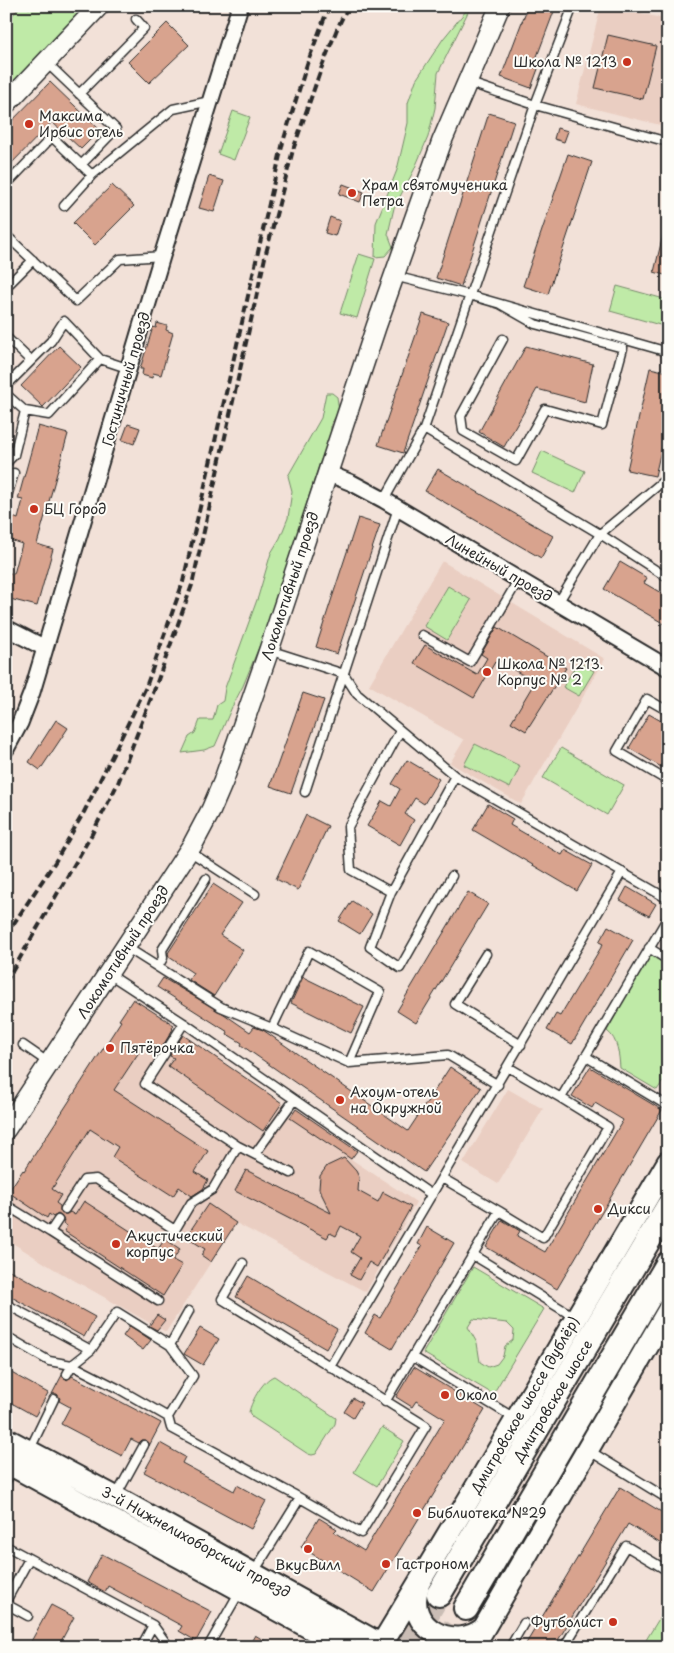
<svg xmlns="http://www.w3.org/2000/svg" width="674" height="1653" font-family="'Playpen Sans',sans-serif">
<rect width="100%" height="100%" fill="#f2e1d8"/>
<filter id="ink" filterUnits="userSpaceOnUse"><feTurbulence type="fractalNoise" baseFrequency=".02" numOctaves="2"/><feDisplacementMap in="SourceGraphic" scale="10" xChannelSelector="R" yChannelSelector="G"/><feConvolveMatrix kernelMatrix="1 2 1 2 8 2 1 2 1" color-interpolation-filters="sRGB"/></filter>
<g filter="url(#ink)">
<!-- built -->
<path fill="#eacec2" d="M601 6H613L668 20V127L576 104Z
M442 561 605 659 521 804 450 763 464 740 369 685Z
M133 999 174 1025 172 1029 294 1112 296 1109 357 1151 351 1159 416 1202 366 1292 236 1223 166 1332 54 1269 6 1239V1195L23 1170H24L121 1022 119 1020Z
M508 1089 543 1109 498 1184 463 1163Z"/>
<!-- green -->
<path fill="#bfeaa7" stroke="#758a69" fill-rule="evenodd" d="M21 6H27L29 9 32 6H92L6 94V22Z
M470 6H471L438 73 435 108 428 137 414 170 394 208 388 234 393 247 385 256 375 257 376 223 397 170 408 123V103L416 80 443 39Z
M233 111 250 117 234 160 218 154Z
M359 254 375 259 357 318 340 313Z
M617 286 668 300 667 327 610 311Z
M326 393H332L337 397 339 411 331 424V439L320 462 268 625 243 686 232 707 215 746 204 750 182 753 189 737 195 733 200 720H213L217 705 223 701 225 688 258 597 271 553 280 538 288 518 292 491 288 476 321 418Z
M542 451 585 471 575 493 532 473Z
M448 586 471 600 447 640 424 626Z
M578 662 594 671 579 696 563 687Z
M475 744 520 766 510 788 464 765Z
M561 748 624 785 607 815 543 778Z
M649 954 668 966V1074L657 1090 620 1068C619 1055 618 1039 607 1031Z
M473 1267 544 1309 493 1394 423 1353ZM473 1319 507 1323 514 1330 513 1340 505 1346 503 1356 497 1364 488 1367 480 1362 477 1343 468 1327Z
M274 1376 336 1418 335 1424 316 1454 312 1455 308 1454 252 1417 249 1412C252 1400 263 1380 274 1376Z
M382 1427 404 1441 377 1486 354 1472Z
M668 1604V1647H657L646 1640Z"/>
<!-- building -->
<path fill="#d8a38e" stroke="#2b2b2b" d="M528 6H556L533 67 538 69 531 88 501 77Z
M167 23 189 45 149 83 128 62Z
M608 35 656 46 643 99 595 88Z
M50 82 100 130 81 149 52 122 6 169V127Z
M489 113 514 121 461 286 436 278Z
M557 128 568 131 564 142 554 139Z
M568 154 592 162 548 294 523 286Z
M209 176 224 181 214 212 199 208Z
M343 184 364 192 360 202 339 194Z
M112 185 134 206 95 245 73 223Z
M330 217 340 221 335 236 325 233Z
M664 231 668 232V276L654 272Z
M423 314 448 322 403 453 378 445Z
M157 323 167 326 166 330 173 333 161 375 153 373 152 378 142 375 143 369H140L153 327 156 328Z
M59 346 81 367 43 407 21 386Z
M526 346 593 364 585 402 537 389 504 447 479 432Z
M650 368 668 372V420L655 476 627 470Z
M128 424 140 428 134 444 122 440Z
M38 426 68 434 37 544 53 549 37 606 6 598V572L14 574 22 544 7 539 13 517 18 519 23 500 18 499Z
M438 469 553 536 541 558 425 491Z
M358 518 380 525 337 654 316 647Z
M620 562 647 578 644 583 668 597V626L604 589Z
M497 627 566 668 526 731 511 722 533 685 530 682 531 680 499 661 498 664 495 662 474 698 414 663 425 645 477 675 487 658 481 654Z
M303 693 324 700 291 793 270 786Z
M649 714 668 725V771L629 748Z
M56 720 68 728 40 770 29 762Z
M407 760 439 779 424 804 415 798 405 814 414 820 400 845 367 826 382 801 391 806 400 789 392 784Z
M488 804 513 819 510 825 562 855 565 850 592 865 577 891 473 830Z
M306 815 328 826 298 890 276 879Z
M213 884 242 903 220 935 243 950 214 996 189 980 193 973 169 957 168 953Z
M627 887 656 904 649 916 620 900Z
M468 892 488 904 416 1023 397 1011Z
M352 901 372 914 360 934 339 921Z
M608 926 633 940 572 1044 547 1030 556 1014 560 1016 603 944 599 942Z
M303 977 364 1007 351 1033 291 1003Z
M163 978 224 1014 250 1032 254 1027 263 1030 408 1131 450 1067 481 1088 424 1172 241 1045 242 1043 227 1034 228 1032 157 987Z
M133 999 174 1025 172 1028 173 1029 161 1049 147 1040 114 1090 208 1151 195 1172 208 1180 203 1189 192 1196 179 1187 173 1196 112 1157 118 1147 90 1129 52 1189 61 1195 56 1203 60 1206V1211L62 1214H67L70 1212 75 1215 84 1201 158 1249 165 1239 180 1249 173 1260 182 1265 163 1296 64 1231 67 1226 63 1223 64 1220 61 1216 58 1214 53 1217 49 1214 47 1218 8 1192 23 1170 24 1171 121 1021 119 1020Z
M183 1035 282 1103 263 1131 168 1066 174 1058 170 1056 171 1053Z
M590 1067 662 1110 557 1289 486 1247 502 1220 520 1231 517 1236 545 1252 623 1120 595 1103 592 1108 572 1096Z
M296 1109 357 1151 351 1159 290 1118Z
M344 1158 356 1171 359 1177 358 1191 378 1202 383 1192 411 1207 377 1267 369 1262 359 1280 350 1275 360 1258 351 1252 360 1236 341 1226 336 1236 330 1233 327 1238 235 1191 246 1170 331 1213 319 1189 320 1176 327 1166Z
M208 1204 236 1223 211 1262 201 1255 205 1249 186 1237Z
M427 1227 454 1243 392 1349 365 1333 375 1315 380 1318 422 1246 418 1244Z
M6 1268 95 1317 84 1337 6 1294Z
M248 1276 337 1329 326 1349 236 1297Z
M157 1315 165 1320 157 1330 149 1326Z
M130 1326 151 1340 143 1350 123 1336Z
M200 1328 219 1339 203 1365 184 1354Z
M414 1367 485 1410 374 1592 301 1547 319 1518 337 1529 334 1532 364 1551 445 1419 416 1401 412 1407 396 1397Z
M6 1370 48 1393 35 1416 6 1400Z
M62 1375 67 1380 72 1376 161 1423 149 1446V1443L146 1440H142L139 1443 131 1439 122 1456 61 1424 70 1407 59 1401 60 1398 57 1394H52Z
M353 1398 362 1403 353 1418 344 1412Z
M160 1443 185 1457 182 1463 234 1491 237 1485 266 1501 251 1529 144 1472Z
M620 1487 668 1516V1548L628 1524 554 1647H524Z
M102 1554 212 1612 196 1641 179 1631 182 1626 108 1586 105 1592 87 1582Z
M51 1605 74 1617 58 1647H28Z
M255 1635 275 1647H248Z"/>
<g fill="none" stroke-linecap="round" stroke-linejoin="round">
<!-- primary-tunnel -->
<path stroke="#cabdb5" stroke-width="24" stroke-dasharray="24 12" stroke-linecap="butt" d="M408 1647 439 1594
M443 1647 466 1608"/>
<defs>
<path id="service" d="M46 62 116 129 81 165
M467 82 535 105 668 142
M79 94 144 28 136 19
M92 175 173 109 210 101
M6 185 52 137 92 175 64 206
M6 235 76 301 120 259 162 256
M394 276 469 295 668 352
M6 287 33 260
M500 304 535 324 623 348 602 425 545 409 516 461 463 431 461 416 503 339
M6 337 31 361 51 341 64 321 100 359 130 369
M6 386 31 361
M6 394 25 411 49 415 100 359
M424 429 600 534 558 603
M6 447 14 455
M6 463 14 455 25 411
M668 477 600 534 668 578
M6 500 14 473
M384 500 424 429 535 105 573 6
M422 635 470 662 519 579
M269 650 344 674 357 694 455 776 668 899
M668 711 647 699 617 751 668 781
M400 731 348 827 351 870 391 892 455 776
M305 792 398 508
M189 851 255 894
M391 892 370 947 400 968 452 876
M126 947 221 1007 272 1028 349 1063 448 1055 498 1085
M649 948 668 960
M486 954 455 1004 521 1045
M158 967 163 958 162 950 206 879
M109 974 184 1023 432 1195
M272 1028 309 951 380 992 349 1063
M23 1045 49 1063
M168 1048 184 1023
M585 1056 668 1106
M508 1067 561 1098 668 917
M238 1146 291 1173
M255 1154 294 1100
M442 1178 499 1211
M6 1205 50 1232 58 1220
M65 1209 84 1180 96 1179 175 1230 191 1203 213 1189 238 1146 145 1084 165 1053
M50 1232 158 1301
M473 1255 576 1318
M6 1304 91 1350
M6 1336 49 1361 72 1365 119 1389 168 1417 171 1428 293 1494 361 1533 426 1426 222 1299 243 1263
M413 1357 516 1419
M330 1367 622 872
M67 1374 72 1365 91 1350 117 1312 170 1345 189 1311
M385 1402 499 1211 543 1238 608 1127 561 1098
M168 1417 193 1376 170 1345
M588 1450 668 1499
M29 1451 54 1399
M6 1481 14 1468
M116 1496 144 1445
M6 1546 153 1625 169 1647
M254 1572 300 1498
M6 1601 29 1559
M6 1604 28 1616
M141 1647 153 1625
M208 1647 240 1591
M510 1647 524 1623
M564 1647 626 1546 668 1571"/>
<path id="minor" d="M327 473 352 483 384 500 668 668
M6 628 45 648
M6 749 20 723 32 692 162 256 240 6"/>
<path id="tertiary" d="M6 104 99 6
M6 1129 193 844 211 810 223 782 269 650 376 327 442 141 500 6"/>
<path id="secondary" d="M6 1439 115 1497 385 1647
M6 1462 345 1647
M418 1587C404 1628 454 1653 484 1628
M380 1647C478 1486 573 1324 668 1162
M473 1647 668 1311"/>
<path id="primary" d="M439 1594 668 1207
M466 1608 668 1264"/>
</defs>
<!-- service casing -->
<use href="#service" stroke="#2b2b2b" stroke-width="11"/>
<!-- minor casing -->
<use href="#minor" stroke="#2b2b2b" stroke-width="19"/>
<!-- tertiary casing -->
<use href="#tertiary" stroke="#2b2b2b" stroke-width="22"/>
<!-- secondary casing -->
<use href="#secondary" stroke="#2b2b2b" stroke-width="25"/>
<!-- primary casing -->
<use href="#primary" stroke="#2b2b2b" stroke-width="28"/>
<!-- service -->
<use href="#service" stroke="#fdfcf7" stroke-width="8"/>
<!-- minor -->
<use href="#minor" stroke="#fdfcf7" stroke-width="15"/>
<!-- tertiary -->
<use href="#tertiary" stroke="#fdfcf7" stroke-width="19"/>
<!-- secondary -->
<use href="#secondary" stroke="#fdfcf7" stroke-width="21"/>
<!-- primary -->
<use href="#primary" stroke="#fdfcf7" stroke-width="24"/>
<!-- rail -->
<path stroke="#2b2b2b" stroke-width="4" stroke-dasharray="8 4" stroke-linecap="butt" d="M6 935 55 862 84 812 116 748 146 687 183 582 283 142 307 64 329 6
M6 982 92 834 118 783 155 688 192 585 266 253 293 150 321 69 337 29 348 6"/>
</g>
</g>
<!-- markers -->
<g fill="#c8321e" stroke="#fdfcf7" stroke-width="2">
<circle cx="627" cy="62" r="5"/>
<circle cx="29" cy="124" r="5"/>
<circle cx="352" cy="193" r="5"/>
<circle cx="34" cy="509" r="5"/>
<circle cx="487" cy="672" r="5"/>
<circle cx="110" cy="1048" r="5"/>
<circle cx="340" cy="1100" r="5"/>
<circle cx="598" cy="1209" r="5"/>
<circle cx="116" cy="1244" r="5"/>
<circle cx="445" cy="1395" r="5"/>
<circle cx="417" cy="1513" r="5"/>
<circle cx="308" cy="1549" r="5"/>
<circle cx="386" cy="1564" r="5"/>
<circle cx="613" cy="1622" r="5"/>
</g>
<g text-anchor="middle" stroke-width="4" stroke-linejoin="round" paint-order="stroke">
<!-- poi labels -->
<g font-size="14" fill="#2b2b2b" stroke="#fdfcf7" text-anchor="start">
<text x="617" y="67" text-anchor="end">Школа № 1213</text>
<text x="39" y="121">Максима<tspan x="39" dy="16">Ирбис отель</tspan></text>
<text x="362" y="190">Храм святомученика<tspan x="362" dy="16">Петра</tspan></text>
<text x="44" y="514">БЦ Город</text>
<text x="497" y="669">Школа № 1213.<tspan x="497" dy="16">Корпус № 2</tspan></text>
<text x="120" y="1053">Пятёрочка</text>
<text x="350" y="1097">Ахоум-отель<tspan x="350" dy="16">на Окружной</tspan></text>
<text x="608" y="1214">Дикси</text>
<text x="126" y="1241">Акустический<tspan x="126" dy="16">корпус</tspan></text>
<text x="455" y="1400">Около</text>
<text x="427" y="1518">Библиотека №29</text>
<text x="396" y="1569">Гастроном</text>
<text x="308" y="1570" text-anchor="middle">ВкусВилл</text>
<text x="603" y="1627" text-anchor="end">Футболист</text>
</g>
<!-- street labels -->
<g font-size="14" fill="#2b2b2b" stroke="#fdfcf7">
<text transform="translate(126 379) rotate(-74)" y="5">Гостиничный проезд</text>
<text transform="translate(499 568) rotate(30)" y="5">Линейный проезд</text>
<text transform="translate(290 586) rotate(-72)" y="5">Локомотивный проезд</text>
<text transform="translate(123 952) rotate(-57)" y="5">Локомотивный проезд</text>
<text transform="translate(553 1401) rotate(-59)" y="5">Дмитровское шоссе</text>
<text transform="translate(525 1405) rotate(-60)" y="5">Дмитровское шоссе (дублёр)</text>
<text transform="translate(196 1542) rotate(29)" y="5">3-й Нижнелихоборский проезд</text>
</g>
</g>
<!-- margin -->
<rect width="674" height="1653" fill="none" stroke="#fdfcf7" stroke-width="25"/>
<rect x="12" y="12" width="649" height="1628" fill="none" stroke="#2b2b2b" stroke-width="2" filter="url(#ink)"/>
</svg>
